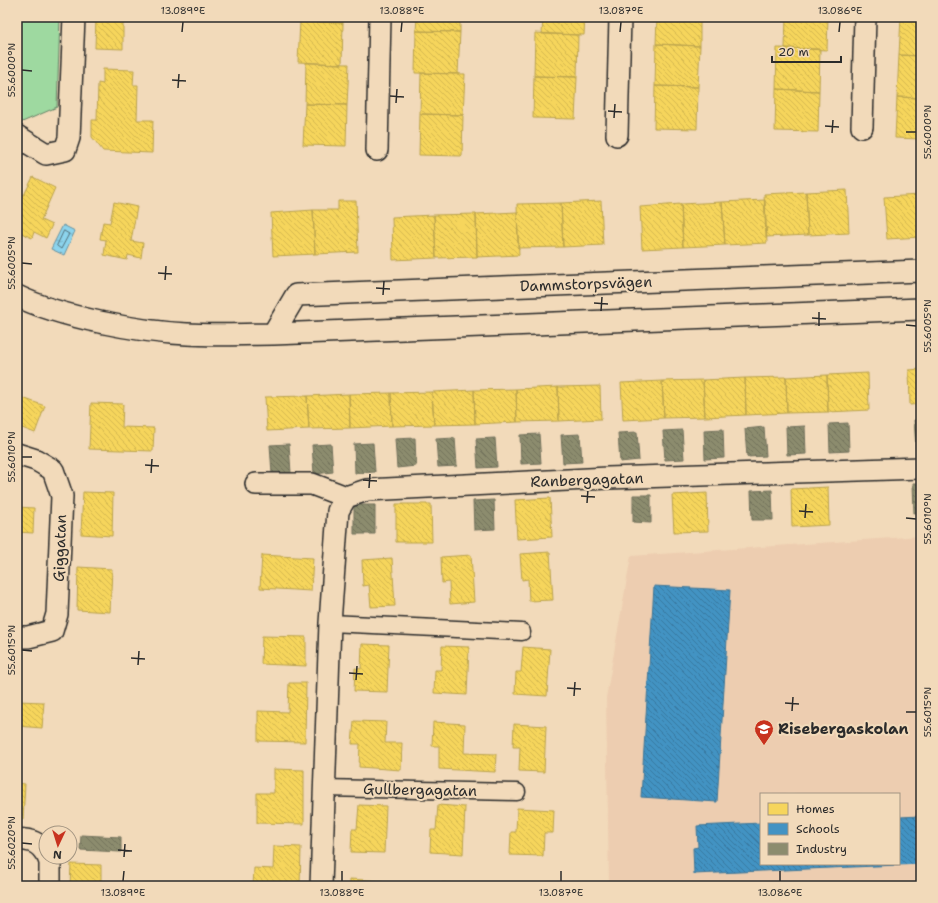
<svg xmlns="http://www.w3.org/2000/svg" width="938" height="903" font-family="'Shantell Sans',sans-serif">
<defs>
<pattern id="water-ripples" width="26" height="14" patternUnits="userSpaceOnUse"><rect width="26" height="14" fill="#8cd4ed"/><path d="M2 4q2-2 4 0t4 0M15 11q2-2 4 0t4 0" fill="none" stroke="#79b6cb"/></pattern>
<pattern id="homes-back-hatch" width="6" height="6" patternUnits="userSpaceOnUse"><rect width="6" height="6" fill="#f6d55c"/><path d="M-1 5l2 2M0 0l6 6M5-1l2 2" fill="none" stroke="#d3b750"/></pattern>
<pattern id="schools-back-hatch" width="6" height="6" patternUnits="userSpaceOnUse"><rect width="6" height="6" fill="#4393c3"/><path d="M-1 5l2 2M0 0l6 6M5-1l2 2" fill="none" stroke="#38789f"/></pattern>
<pattern id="industry-back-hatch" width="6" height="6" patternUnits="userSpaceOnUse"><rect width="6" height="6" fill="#8c8c6e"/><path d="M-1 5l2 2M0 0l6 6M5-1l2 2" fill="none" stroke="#73735b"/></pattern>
</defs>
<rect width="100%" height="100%" fill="#f2daba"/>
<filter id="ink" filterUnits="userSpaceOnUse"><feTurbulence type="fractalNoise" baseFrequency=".025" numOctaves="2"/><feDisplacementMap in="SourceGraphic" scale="8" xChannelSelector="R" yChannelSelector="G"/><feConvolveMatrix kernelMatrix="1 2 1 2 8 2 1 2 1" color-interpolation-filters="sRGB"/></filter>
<g filter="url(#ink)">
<!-- built -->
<path fill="#edcdb0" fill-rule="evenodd" d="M921 536V886H609L606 698 631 556ZM761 794H899V864H761Z"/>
<!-- green -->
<path fill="#9ed9a0" stroke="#648266" d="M17 17H60L57 107 20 123 17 121Z"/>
<!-- water -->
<path fill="url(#water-ripples)" stroke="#65909f" d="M63 225 75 231 64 255 51 249Z"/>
<!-- homes -->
<path fill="url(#homes-back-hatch)" stroke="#b9a24d" d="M96 17H123V49L95 48Z
M300 17H343V23L300 21Z
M417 17H460V32L416 31Z
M543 17H585L584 35 542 34Z
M657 17H700V46L656 44Z
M786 17H828L827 50 785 48Z
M901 17H921V56L899 55Z
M300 21 343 23 342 64 298 62Z
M416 31 460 32 458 74 415 73Z
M535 33 578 35 577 77 534 76Z
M656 44 700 46 698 87 655 86Z
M777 48 820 49 819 91 776 89Z
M899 55 921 56V98L897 97Z
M306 63 349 64 347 105 305 104Z
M103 69 134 70 133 85H138L137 120H153L152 153 103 151 92 137V120H97L98 83 103 84Z
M421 73 465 74 463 115 420 114Z
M534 76 577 77 575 119 533 118Z
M655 86 698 87 697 129 654 128Z
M776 89 819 91 818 132 775 131Z
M897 97 921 98V139L895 138Z
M305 104 347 105 346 146 303 145Z
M420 114 463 115 462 156 419 155Z
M33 177 55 188 41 220 52 225 46 238 34 232 32 238 17 231V196L19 193 24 195Z
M847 190 849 233 808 235 806 192Z
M806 192 808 235 766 237 764 194Z
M921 195V237L887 239 884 197Z
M765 200 767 243 725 245 722 202Z
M338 201H356L358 252 315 254 313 210H338Z
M601 201 603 245 563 247 561 203Z
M114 202 137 207 131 241 143 243 141 258 128 255 127 260 104 255 106 240 100 239 103 222 110 223Z
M722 202 725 245 683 247 681 204Z
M561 203 563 247 518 248 517 204Z
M681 204 683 247 642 249 640 207Z
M313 210 315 254 273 256 271 213Z
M517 212 519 255 477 257 476 214Z
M476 214 477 257 436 258 434 215Z
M434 215 436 258 393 260 392 217Z
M921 369V404L910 405 909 370Z
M868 373 869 410 828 412 827 375Z
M827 375 828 412 787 413 786 377Z
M786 377 787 413 746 415 745 378Z
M745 378 746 415 705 417 703 380Z
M703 380 705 417 664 418 662 381Z
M662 381 664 418 623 420 621 383Z
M600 386 601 419 559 421 558 387Z
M558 387 559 421 517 422 516 389Z
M516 389 517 422 475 424 474 390Z
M474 390 475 424 434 425 432 392Z
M432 392 434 425 392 426 391 393Z
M391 393 392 426 350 428 349 394Z
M349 394 350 428 309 429 307 396Z
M17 396 45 406 35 433 17 426Z
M307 396 309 429 267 431 265 397Z
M91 403 123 404 122 427 154 428 153 451 89 449Z
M828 487 829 525 792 527 791 489Z
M83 492 113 493 112 536 81 534Z
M707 493 708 531 674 532 672 495Z
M550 498 552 537 517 539 515 500Z
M396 504H431L432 542H396Z
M17 507 34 508 33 533 17 532Z
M550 552 553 600 529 601 528 579 522 580 520 554Z
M262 555 313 558 311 591 260 588Z
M471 555 474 602 450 604 449 582 442 583 441 557Z
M392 558 395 606 371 607 369 585 363 586 362 560Z
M78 567 112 569 110 612 77 610Z
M262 636 306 637V666L261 664Z
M362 644 389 645 387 692 354 691 355 668 361 669Z
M442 646 469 647 467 695 434 693 435 670H441Z
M523 647 550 649 547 696 515 694 516 672H521Z
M289 683H306L305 742 258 741V711L288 712Z
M17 701 44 702 42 728 17 726Z
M354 721 386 722 385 743H402L401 770 359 767 360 744H352Z
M433 722 465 724 464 753 496 754 495 772 439 769V746H432Z
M514 724 546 726 544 772 519 771 520 747H513Z
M274 769 304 770V824L257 823V793H274Z
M17 783 25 784 23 819H17Z
M359 805 386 806 384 853 351 852 352 829H357Z
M438 805 465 807 463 854 430 852 431 830H436Z
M517 808 554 810 553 833H544L543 856 510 855 511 832H516Z
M274 846 301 847 300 886H253L254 868 273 869Z
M71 864 101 865V886H70Z
M350 879 382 881V886H350Z
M429 882 461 884V886H429Z"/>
<!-- schools -->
<path fill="url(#schools-back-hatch)" stroke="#3c7495" d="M654 586 730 590 717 802 641 797Z
M921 816V864L694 874 693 848 698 847 697 826 761 823V864H899V817Z"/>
<!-- industry -->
<path fill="url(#industry-back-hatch)" stroke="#6f6f5a" d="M914 420H921V448L916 449Z
M848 423 849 451 830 452 829 424Z
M805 426 806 454 787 455 786 427Z
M764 427 766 456 747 457 745 429Z
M723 429 724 458 705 459 704 430Z
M682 430 684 459 665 460 663 431Z
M637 432 639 460 620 462 618 433Z
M539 434 541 463 521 464 520 435Z
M580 434 582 462 563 463 561 435Z
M415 438 416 466 397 468 395 439Z
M455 438 457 466 438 467 436 439Z
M495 438 497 467 478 468 476 439Z
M373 443 375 472 355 473 354 444Z
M289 444 291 473 272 474 270 445Z
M331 444 333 472 314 474 312 445Z
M913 483H921V512L914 513Z
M772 490 773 520H752L751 491Z
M633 495H651V523L633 522Z
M494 500 495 529 474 530 473 501Z
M354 505H375V534H354Z
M81 835 121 837V852L80 850Z"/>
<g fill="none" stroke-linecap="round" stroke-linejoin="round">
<!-- shore -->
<path stroke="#526f79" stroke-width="1" d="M64 231 69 234 61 249 57 246Z"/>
<defs>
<path id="pedestrian" d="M330 623 522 632
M323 788 517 792"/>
<path id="minor" d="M862 127 865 17
M617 135 620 17
M17 136 46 154 65 150 69 138 74 17
M377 150 380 17
M17 296C60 317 139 332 187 334 216 336 245 334 273 334L921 309
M273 334 296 295 921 271
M17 454 36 460 53 470 62 496 57 614 52 631 28 637H17
M256 484H312L346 497 367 490 608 478 921 468
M17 839C31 840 39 842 46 854
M48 857 50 862V886
M321 886 330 623 338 511 346 497"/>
</defs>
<!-- pedestrian casing -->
<use href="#pedestrian" stroke="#2b2b2b" stroke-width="19"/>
<!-- minor casing -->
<use href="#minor" stroke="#2b2b2b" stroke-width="24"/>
<!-- pedestrian -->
<use href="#pedestrian" stroke="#f2daba" stroke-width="16"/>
<!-- minor -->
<use href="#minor" stroke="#f2daba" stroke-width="21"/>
</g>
</g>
<!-- ticks -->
<path fill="none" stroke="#2b2b2b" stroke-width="1.5" d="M182 32 183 22M401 32 402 22M620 32 621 22M839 32 840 22M22 70 32 71M172 80 186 81M178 88 179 74M390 96 404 97M396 103 397 89M608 111 622 112M614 118 615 104M825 126 839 127M906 132H916M832 133 833 120M22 263 32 264M158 273 172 274M165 280 166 266M376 288 390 289M383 295 384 281M594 303 608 304M601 311 602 297M812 318 826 319M906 325 916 326M819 326V312M22 457H32M145 465 159 466M151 473 152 459M363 480 377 481M369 488 370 474M581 496 595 497M587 503 588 489M799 511 813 512M805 518 806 504M906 518 916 519M22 650 32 651M131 658 145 659M138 665 139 651M349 673 363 674M356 680 357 666M567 688 581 689M574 696 575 682M785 703 799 704M792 711 793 697M906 712H916M22 843 32 844M118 850 132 851M124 857 125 844M123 881 124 871M342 881V871M561 881V871M780 881V871"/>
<!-- icons -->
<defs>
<symbol id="school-pin" viewBox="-11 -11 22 30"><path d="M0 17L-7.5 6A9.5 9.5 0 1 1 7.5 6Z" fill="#c8321e" stroke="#f2daba"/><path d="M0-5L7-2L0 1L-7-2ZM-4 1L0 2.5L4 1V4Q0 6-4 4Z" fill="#fff"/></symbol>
</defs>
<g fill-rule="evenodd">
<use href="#school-pin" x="753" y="718" width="22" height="30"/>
</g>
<g text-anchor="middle" stroke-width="4" stroke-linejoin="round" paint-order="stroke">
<!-- street labels -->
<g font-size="15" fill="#2b2b2b" stroke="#f2daba">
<text transform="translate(586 284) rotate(-2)" y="5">Dammstorpsvägen</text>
<text transform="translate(587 480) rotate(-2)" y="5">Ranbergagatan</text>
<text transform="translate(60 548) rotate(-88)" y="5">Giggatan</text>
<text transform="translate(420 790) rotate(1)" y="5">Gullbergagatan</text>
</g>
<!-- poi labels -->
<g font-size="15" font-weight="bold" fill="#2b2b2b" stroke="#f2daba" text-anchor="start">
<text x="778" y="734">Risebergaskolan</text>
</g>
</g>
<!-- margin -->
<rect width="938" height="903" fill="none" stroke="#f2daba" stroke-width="44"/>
<!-- legend -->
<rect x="760" y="793" width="140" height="72" fill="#f2daba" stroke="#a29481"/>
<rect x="768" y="803" width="20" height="12" fill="#f6d55c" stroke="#a29481"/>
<text x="796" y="813" font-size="12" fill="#2b2b2b">Homes</text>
<rect x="768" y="823" width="20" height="12" fill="#4393c3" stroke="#a29481"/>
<text x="796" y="833" font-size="12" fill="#2b2b2b">Schools</text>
<rect x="768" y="843" width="20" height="12" fill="#8c8c6e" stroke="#a29481"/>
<text x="796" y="853" font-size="12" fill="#2b2b2b">Industry</text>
<!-- north arrow -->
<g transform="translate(58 845) rotate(184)"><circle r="19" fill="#f2daba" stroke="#a29481"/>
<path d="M0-3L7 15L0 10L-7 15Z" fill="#c8321e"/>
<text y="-6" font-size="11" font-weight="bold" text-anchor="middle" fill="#2b2b2b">N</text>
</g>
<!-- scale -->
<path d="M772 56v6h69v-6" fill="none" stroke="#2b2b2b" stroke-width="2"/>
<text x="778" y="56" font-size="12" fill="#2b2b2b" stroke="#f2daba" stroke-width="3" paint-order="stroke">20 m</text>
<rect x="22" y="22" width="894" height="859" fill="none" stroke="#2b2b2b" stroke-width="1.5"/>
<g font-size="10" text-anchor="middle" fill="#2b2b2b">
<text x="183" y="14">13.089°E</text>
<text x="402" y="14">13.088°E</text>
<text x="621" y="14">13.087°E</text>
<text x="840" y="14">13.086°E</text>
<text transform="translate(11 70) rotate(-90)" y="4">55.6000°N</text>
<text transform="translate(927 132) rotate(-90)" y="4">55.6000°N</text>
<text transform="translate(11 263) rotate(-90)" y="4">55.6005°N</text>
<text transform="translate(927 326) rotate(-90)" y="4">55.6005°N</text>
<text transform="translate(11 457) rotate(-90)" y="4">55.6010°N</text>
<text transform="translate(927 519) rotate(-90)" y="4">55.6010°N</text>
<text transform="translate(11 650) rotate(-90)" y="4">55.6015°N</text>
<text transform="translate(927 712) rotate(-90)" y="4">55.6015°N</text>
<text transform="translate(11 843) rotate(-90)" y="4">55.6020°N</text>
<text x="123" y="896">13.089°E</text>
<text x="342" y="896">13.088°E</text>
<text x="561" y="896">13.087°E</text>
<text x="780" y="896">13.086°E</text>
</g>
</svg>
